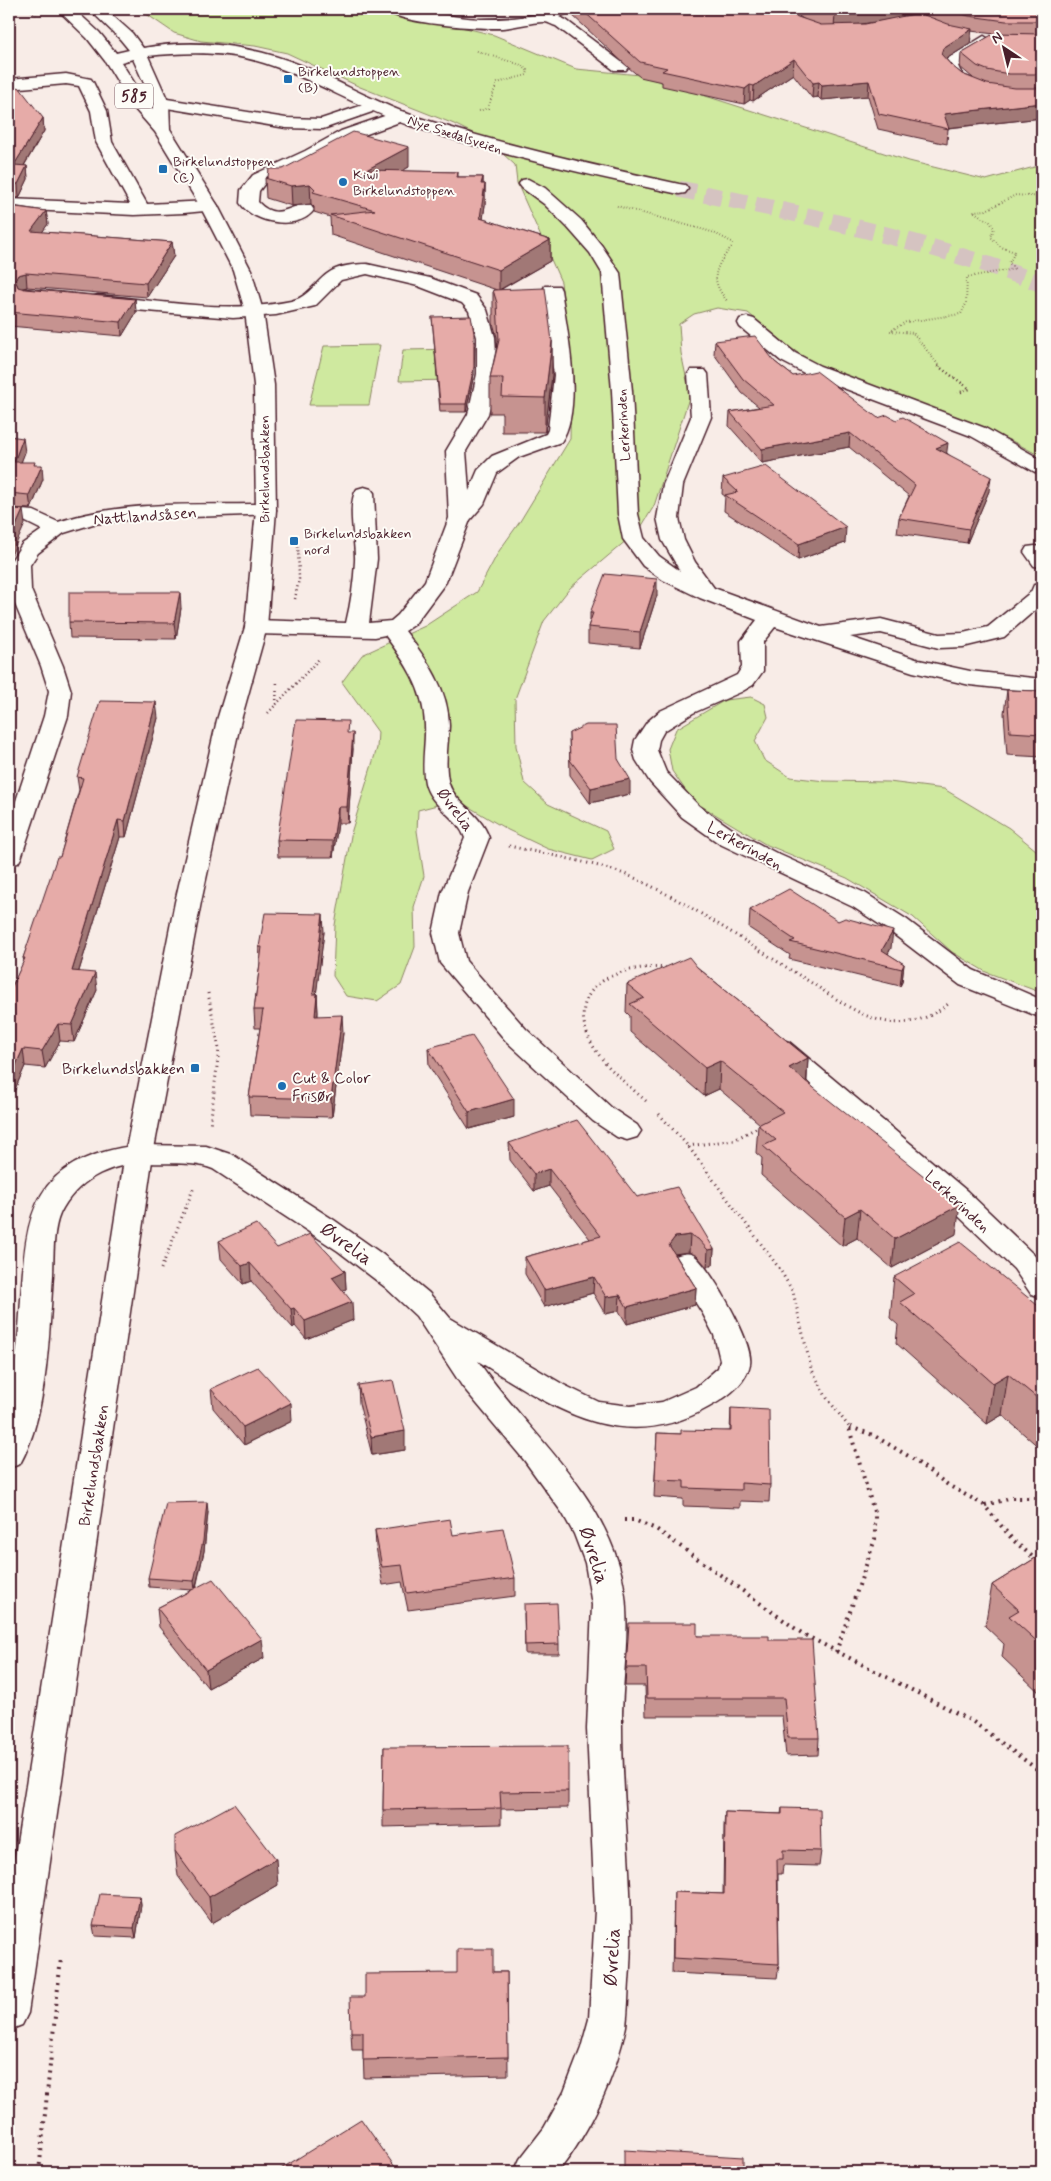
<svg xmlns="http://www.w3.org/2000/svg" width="1051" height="2181" font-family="Mynerve,sans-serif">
<rect width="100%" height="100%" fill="#f8ece7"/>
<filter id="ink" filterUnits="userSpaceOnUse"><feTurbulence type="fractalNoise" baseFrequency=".02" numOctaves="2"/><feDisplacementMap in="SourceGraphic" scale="10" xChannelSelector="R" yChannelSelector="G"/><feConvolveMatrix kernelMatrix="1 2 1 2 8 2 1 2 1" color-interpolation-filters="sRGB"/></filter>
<g filter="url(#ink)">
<!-- green -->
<path fill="#cfe99f" stroke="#8c8465" d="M139 9H388L494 35 576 69 640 75 909 161 986 180 1042 165V457L1014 442 929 407 831 374 792 349 748 313 717 308 694 314 679 324 681 353 690 395 654 506 640 529 570 588 544 621 515 699 516 746 524 782 548 804 606 831 614 849 592 860 548 849 508 830 464 804 445 803 418 810 417 831 424 876 414 907 415 947 401 985 377 1001 346 996 333 976 335 925 352 830 377 748 378 732 342 682 362 655 425 626 477 592 499 551 519 523 570 439 571 370 561 282 517 183 515 165 490 142 454 124 360 87 287 53 255 46 201 41 174 33Z
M380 345 369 405H309L324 346Z
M460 349 454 380 399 381 403 350Z
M751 697 765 704 768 717 755 741 764 760 790 777 825 781 889 782 944 789 1009 828 1042 855V993L986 972 952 952 913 917 847 878 765 844 693 801 672 771 668 749 676 729 725 700Z"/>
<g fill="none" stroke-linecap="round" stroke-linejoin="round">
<!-- major-tunnel -->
<path stroke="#d5c3c1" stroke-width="17" stroke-dasharray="17 9" stroke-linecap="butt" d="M679 189C802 214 924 239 1042 284"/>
<defs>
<path id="minor" d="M385 9C417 7 449 18 481 19 496 19 512 19 527 16 545 13 554 9 572 9L570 12 559 17 566 20 628 67 626 70H614L556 26C552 25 548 22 545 22 537 21 513 27 503 28 483 29 396 24 385 9Z
M895 9H913L952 31 949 34C937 37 903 20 895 9Z
M984 36 995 43 958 66C969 96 1017 92 1042 91V101C1004 103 964 101 941 67L945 60Z
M66 74 91 79 93 82 107 111 112 142 147 204 209 201 215 202 218 206 215 210 184 213 134 215 9 209V199L130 204 96 142 91 111 79 86 66 84 9 89V79Z
M161 98 286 118 321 119 366 104 374 109 372 112 323 129 286 128 155 106 153 103 155 100Z
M399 111 405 112 407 116 405 120 353 139 317 159 265 183 259 191 258 202C279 224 290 201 311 206L314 210C299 231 254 224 240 203L241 190 253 175 305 151 341 131Z
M528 179 545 188 581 220 602 246 620 273 632 391 638 514 644 538 659 556 680 571 662 540 657 518 663 485 691 417 688 374 691 370H705L708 374 711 417 683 485 679 518 684 540 695 562 714 588 821 627 881 619 939 634 963 633 988 627 1031 592 1034 585 1042 584V604L1004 637 963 647 939 648 881 633 850 637 919 660 970 671 1042 679V693L970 685 913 672 775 627 763 642V671L753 685 741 692 693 713 664 731 659 740 657 750 666 772 699 806 738 833 780 855 865 893 906 919 973 970 1042 1000V1018L960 985 888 930 853 907 720 844 682 817 650 782 636 760 633 750 635 740 647 722 660 711 737 675 742 667 741 641 757 620 700 598 663 580 643 566 623 539 618 514 612 391 602 273 590 253 568 228 544 204 522 188 519 184 522 180Z
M367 264 430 278 476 295 487 310 495 337 497 374 488 414 466 451 469 491 478 470 492 456 546 434 548 430 554 375 543 290 545 286H559L561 290C567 329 584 409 561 442L519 457 497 473 484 504 470 520 446 582 414 625 405 631C426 659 449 689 449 726 448 745 444 766 449 784 455 803 481 813 489 838L468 892 459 933 466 961 526 1029 613 1109 637 1125 641 1131 637 1137 627 1140 617 1137 593 1121 506 1041 440 963 433 933 442 892 465 838C457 816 430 806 425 783 421 763 426 744 425 725 424 689 405 662 385 635L375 637 256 634 248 632 245 627 248 622 256 620 346 623C351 602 354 582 355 561 356 542 346 504 357 489L364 487 371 489 374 493 377 559 369 623 391 621 398 615 425 581 449 518 446 451 468 414 477 374V337L469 311 462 303 418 286 367 274 341 280 315 306 276 315 233 318 98 307 91 305 89 301 91 297 98 295C161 301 229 314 291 301 307 298 315 283 327 274 337 266 355 264 367 264Z
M747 317 754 319 795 353 820 366 985 428 1042 460V474L1035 472 971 436 806 374 781 361 740 327 738 323 740 319Z
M266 504 273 506 276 510 273 514 135 519 93 524 64 533 38 553 30 565 31 590 63 666 71 691 68 716 21 858 18 863 9 865V822L44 716 49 691 41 666 9 590V564L22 544 42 530 24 521H9V509L34 511 58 522C124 500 197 505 266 504Z
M1035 546 1042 547V567L1034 566 1024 552 1027 547Z
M779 1039 789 1042 967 1191 1034 1255 1042 1266V1297L1031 1294 1014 1269 947 1205 769 1054 765 1048 769 1042Z
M139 1145 206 1146 233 1155 334 1220 382 1254 429 1293 450 1318 564 1385 599 1402 630 1406 662 1402 696 1387 718 1368 720 1360 714 1335 703 1314 670 1263 675 1256C682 1254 690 1251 696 1257 712 1271 754 1343 750 1364 746 1384 726 1398 709 1407 621 1457 552 1407 478 1361 524 1428 592 1481 618 1562 635 1614 621 1674 622 1728 622 1813 636 1897 629 1982 628 1996 628 2011 626 2026 616 2076 590 2132 558 2172H514L520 2159 544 2128 564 2092 581 2048 589 2019 595 1910 587 1729 592 1605 585 1563 574 1534 563 1514 524 1460 462 1386 416 1316 385 1287 338 1251 213 1169C194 1161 170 1164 149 1163 114 1163 82 1176 63 1208 52 1226 54 1254 53 1275 49 1332 48 1414 20 1464L9 1468C9 1448 6 1426 9 1407 12 1381 17 1354 19 1328 27 1228 17 1161 139 1145Z"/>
<path id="major" d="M57 9H74L99 32 116 53 129 50 120 39 89 9H105L132 33 143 48C198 38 254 46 305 67 345 84 382 106 423 119 507 146 593 165 679 184L685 185 688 189 685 193 679 194C589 175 499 155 411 126 360 109 315 79 264 63 227 51 187 52 148 56L169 103 170 129 218 206 251 270 263 311 274 385 276 510 267 627 241 720 201 902 153 1154 28 2013 22 2025 9 2030V1894L125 1154 175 902 217 720 245 627 256 510 254 385 245 311 233 270 200 206 155 132 133 107 105 61 87 38ZM133 59 153 103V109L146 101 121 62Z"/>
</defs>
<!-- minor casing -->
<use href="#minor" stroke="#4a1f2b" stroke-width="3"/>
<!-- major casing -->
<use href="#major" stroke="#4a1f2b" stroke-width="3"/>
<!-- path-far3 -->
<path stroke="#4a1f2b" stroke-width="2" stroke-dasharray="0.5 2.5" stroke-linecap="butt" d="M29 9 36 15
M477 51 521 65 528 71 527 75 497 83 488 108 479 111
M617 206 712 232 732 242V246C715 268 708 278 728 302
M940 367 913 333 890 331 906 322 961 314 966 304 967 277 1015 269 1009 263 1015 252 1001 247 991 237 994 228 990 222 973 211 986 210 1016 195 1042 197"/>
<!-- path-far2 -->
<path stroke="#4a1f2b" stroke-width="2.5" stroke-dasharray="1 3" stroke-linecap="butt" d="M938 366 970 389 958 393
M295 599 299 579 298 543
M276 704 277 681
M268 713 320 658"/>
<!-- path-far1 -->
<path stroke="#4a1f2b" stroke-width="3" stroke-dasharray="1 4" stroke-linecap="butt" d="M509 846C548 855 606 864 641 881 699 909 753 947 807 980 833 996 858 1017 888 1022 910 1025 931 1018 948 1004
M208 993 219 1049 210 1126
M646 1101C627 1084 606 1068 593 1046 560 988 618 963 667 968
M659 1114 688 1146 779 1268 793 1292 811 1368 827 1398 849 1427
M688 1146 734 1140 760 1126
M161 1269 194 1187"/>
<!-- path -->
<path stroke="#4a1f2b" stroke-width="4" stroke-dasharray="2 5" stroke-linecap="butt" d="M850 1427 873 1435 910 1457 948 1485 984 1505 1013 1540 1042 1565
M985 1505 1012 1498H1042
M624 1520H634L656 1529 803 1634 972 1721 1042 1773
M836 1652 875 1539V1515L848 1425
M39 2172 61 1958"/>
<!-- minor -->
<use href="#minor" fill="#fdfcf7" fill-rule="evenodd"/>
<!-- major -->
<use href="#major" fill="#fdfcf7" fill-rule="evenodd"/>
</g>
<!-- wall -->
<path fill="#c69390" stroke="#4a1f2b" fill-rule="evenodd" d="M571 9H785L795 16 805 20 788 9H903V16L925 15 911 9H1042V90V89H1039L1042 92V118L948 128 947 144 878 129 868 96 821 100 818 97 812 98 793 74 753 101 750 100 744 104 662 86V82L640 77 629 68 571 14ZM879 21 865 24 858 25ZM971 31 994 34 961 53 960 67 973 78 962 74 951 65 946 59 970 44Z
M9 89 43 118 44 131 24 166H27L28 179 19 198H11L12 206 46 211 48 224 42 232 172 242 174 256 147 297 27 287 23 288 135 299 136 313 122 336 9 326Z
M409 167 401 171 458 172V177H483V184H485V205L483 219 550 240V261L500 290 552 341V375L545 432H502V413H490V378L497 346V337L493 323V290H497L331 235 330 217 314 212V207L311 204 292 206 266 198 265 178 283 169Z
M432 317 474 374 466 412H440Z
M715 341 775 362 793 376 947 453 989 491 967 543 897 533 899 518 909 496 849 447 762 463 729 426 730 412 759 407 742 393 714 354Z
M9 436 25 452 21 462 35 465 43 479 31 509 9 508Z
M723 478 845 543 798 560 724 511 725 496 722 494Z
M657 595 640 648 588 643V627L590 621V613Z
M181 608 176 639 70 638 69 622Z
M1007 690 1042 691V757L1007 755 1004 713Z
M158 718 126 837H120L79 971 97 990 74 1042 60 1041 45 1068 25 1066 9 1103V993L24 961 23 958 60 857 79 790 77 777Z
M349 733 353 749 348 823H338L333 857H278L277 840Z
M569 733 618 759 630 794 590 803 570 775Z
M750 910 838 921 891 948 888 954 904 964 902 982 900 986 789 959 790 955 749 928Z
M324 932 316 994H317L318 1016 343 1033 332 1117 250 1115 249 1097 260 1028H255L254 1010 260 963 259 947Z
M697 967 808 1058 807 1081 956 1234 892 1268 857 1238 842 1246 761 1175 762 1158 756 1153 758 1125 760 1124 719 1089 704 1096 630 1032V1016L626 1012 627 984Z
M428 1048 514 1117 469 1129 429 1066Z
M509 1143 637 1197 714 1249 713 1265 707 1267 697 1256 689 1252 675 1254 696 1288 695 1305 627 1324 619 1311 605 1314 593 1293 544 1307 525 1274V1257L590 1239 549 1186 534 1191 510 1160Z
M219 1241 277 1248 345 1271 346 1289 343 1290 353 1320 306 1339 295 1326 293 1328 251 1281 243 1284 221 1259Z
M894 1277 1042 1309V1448L1041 1449 1002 1415 987 1424 896 1343 898 1325 890 1318Z
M358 1385 405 1450 372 1455 359 1403Z
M211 1389 292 1421 244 1445 213 1408Z
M731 1408 770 1485 769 1502 740 1501V1508L683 1506V1499L654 1497 657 1433 681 1434 730 1431Z
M208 1512 204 1551 196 1588 264 1658 208 1688 159 1627 157 1608 192 1590 149 1587 148 1578Z
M375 1530 453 1535 515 1578V1596L408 1610 402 1582 383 1585 376 1547Z
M1042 1554V1695L1002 1657 1004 1644 985 1626 992 1585Z
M524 1613 559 1644V1654H525Z
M697 1636 769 1640 819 1738 818 1755 786 1756 782 1716H646L645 1686H625L626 1668Z
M384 1747 568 1791V1808L501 1809V1824L383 1827V1810Z
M782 1808 821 1851 819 1866 783 1865 782 1874H778L779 1964 777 1978 672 1973 674 1892 723 1894 724 1826 725 1812 781 1814Z
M175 1851 278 1885 212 1923 178 1876Z
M140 1896 141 1905 136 1938 95 1936 93 1926Z
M493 1972H507L508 2075 364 2078 363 2050H352L351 2032 365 1997Z"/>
<!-- shaded-wall -->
<path fill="#a17876" stroke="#4a1f2b" d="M869 9H903V18L834 28 835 14Z
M972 29 970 44 941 62V54L943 48Z
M794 59 793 74 753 101 754 86Z
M869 81 868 96 821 100 822 85Z
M819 82 818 97 812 98 813 83Z
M750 85V100L744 104 745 89Z
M1042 103V118L946 128 944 114Z
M43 118 44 131 16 179 14 165Z
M409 147V167L367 190 366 170Z
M27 166 28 179 19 198 18 184Z
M483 177V197L485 184V205L480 239V218L481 184Z
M310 184 311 204 292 206 291 186Z
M11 197 13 211 9 219V202Z
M46 211 48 224 33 245 31 231Z
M550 240V261L499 290V270Z
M172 242 174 256 147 297 146 283Z
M26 273 27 287 19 289 15 280 18 275Z
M135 299 136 313 122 336 121 322Z
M475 341 474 374 466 412V404Z
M552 341V375L545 432V398Z
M850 433 849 447 762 463V449Z
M23 438 25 452 16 476 14 462Z
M948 443 946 458 936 448Z
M42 465 43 479 31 509 29 495Z
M991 477 989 491 967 543 969 529Z
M23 510 25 524 9 560V542Z
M846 527 845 543 798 560 799 544Z
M657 579V595L640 648V632Z
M180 592 181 608 176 639 174 623Z
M156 702 158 718 126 837 125 821Z
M353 733V749L348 823 347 807Z
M630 779V794L590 803 591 788Z
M338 807V823L333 857V841Z
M118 820 120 837 74 987 72 971Z
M323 914 324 932 314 1012 313 994Z
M893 931 891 948 882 964V950Z
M904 964 902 982 900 986 902 969Z
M95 973 97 990 74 1042 72 1025Z
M317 994 318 1012 316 1033 315 1016Z
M342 1015 343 1033 332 1117 331 1099Z
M58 1024 60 1041 45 1068 42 1051Z
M23 1049 25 1066 9 1103V1081Z
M808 1058 806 1087 789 1068Z
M720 1061 719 1089 704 1096 705 1068Z
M514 1099V1117L469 1129V1112Z
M549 1169V1186L534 1191V1174Z
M960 1205 956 1234 892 1268 895 1239Z
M860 1209 857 1238 842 1246 845 1217Z
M690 1235 689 1252 674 1254 669 1245 675 1237Z
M714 1249 713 1265 707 1267 708 1250Z
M250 1263 251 1281 243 1284 242 1266Z
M345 1271 346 1289 333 1295 332 1277Z
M594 1277 593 1293 544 1307V1290Z
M696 1288 695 1305 627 1324V1307Z
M620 1295 619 1311 605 1314 606 1297Z
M352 1302 353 1320 306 1339 305 1321Z
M294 1308 295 1326 293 1328 291 1309Z
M1008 1374 1002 1415 987 1424 993 1383Z
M291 1403 292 1421 244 1445 243 1427Z
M405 1431V1450L372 1455 371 1437Z
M207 1502 208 1512 204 1551 195 1590 194 1581Z
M262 1639 264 1658 208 1688 206 1670Z
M276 1859 278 1885 212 1923 209 1897Z
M140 1896 141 1905 136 1938 134 1928Z
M395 2167V2172H386Z"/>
<!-- building -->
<path fill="#e6aba8" stroke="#4a1f2b" d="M581 9H785L795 16 821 25 865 24 919 13 948 24 972 29 943 48 941 54 951 65 962 74 987 84 1015 88H1038L1042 92V103L944 114 949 129 879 114 869 81 822 85 819 82 813 83 794 59 754 86 750 85 745 89 662 71 667 68 640 62Z
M811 9H869L835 14Z
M944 9H1042V21H1006L969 16Z
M995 33 1042 34V74H1009L987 70 977 66 961 53Z
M19 87 43 118 14 165 27 166 18 184H9V89Z
M353 132 409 147 366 170 458 172 457 177H483L481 184H485L480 218 550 240 499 270 330 215 375 210 313 192 315 189 310 184 291 186 265 178 268 177 269 169H283Z
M9 206 46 211 31 231 172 242 146 283 26 273 18 275 15 280 18 287 25 289 135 299 121 322 9 312Z
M545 288 552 341 545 398 502 397 503 378H490L499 340 497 303 493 290Z
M471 316 474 333V367L466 404H440L432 317Z
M755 336 775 362 793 376 816 371 878 418 887 415 896 420 903 417 948 443 936 448 991 477 969 529 899 518 915 485 850 433 762 449 730 412 774 405 743 379 715 341Z
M9 436 23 438 14 462H35L34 465H42L29 495 9 493Z
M766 466 846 527 799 544 725 495 738 492 723 478Z
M9 508 23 510 9 542Z
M605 574 657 579 640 632 588 627 593 613H590Z
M69 592H180L174 623 69 622Z
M1007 690 1042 691V734L1010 732Z
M100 701 156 702 125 821 118 820 72 971 95 973 72 1025 58 1024 42 1051 23 1049 9 1081V993L25 958H23L57 857H60L83 778 77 777Z
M296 720 348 721 347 733H353L347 807H338L333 841 277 840Z
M586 725H616L618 759 630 779 591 788 570 760 569 733Z
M789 889 838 921 845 918 893 931 882 950 904 964 902 969 790 942 795 940 750 910Z
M265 913 323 914 313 994H317L315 1016 342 1015 331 1099 249 1097 263 1010H254L262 947H259Z
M689 957 697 967 808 1058 789 1068 960 1205 895 1239 860 1209 845 1217 763 1146 776 1140 758 1125 783 1112 720 1061 705 1068 630 1004 644 998 627 984Z
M472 1036 514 1099 469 1112 428 1048Z
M577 1120 637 1197 677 1187 714 1249 708 1250 698 1239 690 1235 675 1237 669 1245 696 1288 627 1307 620 1295 606 1297 594 1277 544 1290 525 1257 601 1236 549 1169 534 1174 509 1143Z
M256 1224 277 1248 310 1234 345 1271 332 1277 352 1302 305 1321 294 1308 291 1309 250 1263 242 1266 219 1241Z
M960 1242 1042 1309V1402L1008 1374 993 1383 900 1302 914 1294 894 1277Z
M258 1367 291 1403 243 1427 211 1389Z
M393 1380 405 1431 371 1437 358 1385Z
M731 1408 769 1410 770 1485 741 1483V1490L713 1489 684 1488V1481L655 1480 657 1433 681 1434V1430L731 1431Z
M207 1502 203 1541 194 1581 148 1578 166 1503Z
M450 1519 453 1535 503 1528 515 1578 407 1593 402 1565 382 1567 375 1530Z
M1042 1554V1646L1009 1616 1019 1610 992 1585Z
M213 1579 262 1639 206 1670 157 1608Z
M557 1603 559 1644 525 1645 524 1604Z
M629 1623H697V1636H769V1640H812L819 1738H788L784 1698H647L646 1668H626Z
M568 1746V1791L500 1792 501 1808 383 1810 384 1747Z
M234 1804 276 1859 209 1897 175 1851V1836Z
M782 1808 820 1809 821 1851 783 1850V1859H777L779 1964 673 1958 674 1892 724 1894 725 1812 782 1814Z
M100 1894 140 1896 134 1928 93 1926Z
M457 1949H493V1972H507L508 2057 363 2060V2032H351L350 1997H365V1974L457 1973Z
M361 2119 395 2167 386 2172H276Z
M624 2150 743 2157V2172H624Z"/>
</g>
<!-- markers -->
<g fill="#1f6fb2" stroke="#fdfcf7" stroke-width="2">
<rect x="283" y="74" width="10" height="10" rx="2.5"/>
<rect x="158" y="164" width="10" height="10" rx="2.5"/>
<circle cx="343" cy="182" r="5"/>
<rect x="289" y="536" width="10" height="10" rx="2.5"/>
<rect x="190" y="1063" width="10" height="10" rx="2.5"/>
<circle cx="282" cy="1086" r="5"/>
</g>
<g text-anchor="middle" stroke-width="4" stroke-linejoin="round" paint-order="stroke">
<!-- far-poi labels -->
<g font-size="14" fill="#4a1f2b" stroke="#fdfcf7" text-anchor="start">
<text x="298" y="76">Birkelundstoppen<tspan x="298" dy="16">(B)</tspan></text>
<text x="173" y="166">Birkelundstoppen<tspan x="173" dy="16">(C)</tspan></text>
<text x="353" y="179">Kiwi<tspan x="353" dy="16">Birkelundstoppen</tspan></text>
<text x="304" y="538">Birkelundsbakken<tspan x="304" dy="16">nord</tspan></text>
</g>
<!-- far-street labels -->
<g font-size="14" fill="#4a1f2b" stroke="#fdfcf7">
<text transform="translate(455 134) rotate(18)" y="5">Nye Sædalsveien</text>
<text transform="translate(623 425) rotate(-93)" y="5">Lerkerinden</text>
<text transform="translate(264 469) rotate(-90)" y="5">Birkelundsbakken</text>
</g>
<!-- shield labels -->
<rect fill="#fdfcf7" stroke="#806168" stroke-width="1" x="115" y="83.5" width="38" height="25" rx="4"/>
<g font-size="15" font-weight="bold" fill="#4a1f2b">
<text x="134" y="101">585</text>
</g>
<!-- street labels -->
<g font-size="16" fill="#4a1f2b" stroke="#fdfcf7">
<text transform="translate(145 515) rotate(-4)" y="6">Nattlandsåsen</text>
<text transform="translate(456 809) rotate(53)" y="6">Øvrelia</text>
<text transform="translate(745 845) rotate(29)" y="6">Lerkerinden</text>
<text transform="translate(958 1201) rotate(43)" y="6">Lerkerinden</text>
<text transform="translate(93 1465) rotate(-81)" y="6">Birkelundsbakken</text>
</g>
<!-- poi labels -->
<g font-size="16" fill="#4a1f2b" stroke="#fdfcf7" text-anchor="end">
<text x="185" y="1074">Birkelundsbakken</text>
<text x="292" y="1083" text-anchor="start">Cut &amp; Color<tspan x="292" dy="18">Frisør</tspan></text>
</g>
<!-- near-street labels -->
<g font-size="19" fill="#4a1f2b" stroke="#fdfcf7">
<text transform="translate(347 1243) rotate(36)" y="7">Øvrelia</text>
<text transform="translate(595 1555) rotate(72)" y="7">Øvrelia</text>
<text transform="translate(611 1957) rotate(-87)" y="7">Øvrelia</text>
</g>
</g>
<!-- margin -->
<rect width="1051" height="2181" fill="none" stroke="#fdfcf7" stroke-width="30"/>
<rect x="15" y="15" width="1021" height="2151" fill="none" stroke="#4a1f2b" stroke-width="2" filter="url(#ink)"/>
<!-- north arrow -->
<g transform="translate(1004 48) rotate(325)" stroke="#fdfcf7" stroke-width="4" paint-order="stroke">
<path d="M0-4L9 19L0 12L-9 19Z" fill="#4a1f2b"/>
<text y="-8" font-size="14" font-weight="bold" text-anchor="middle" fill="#4a1f2b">N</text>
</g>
</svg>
